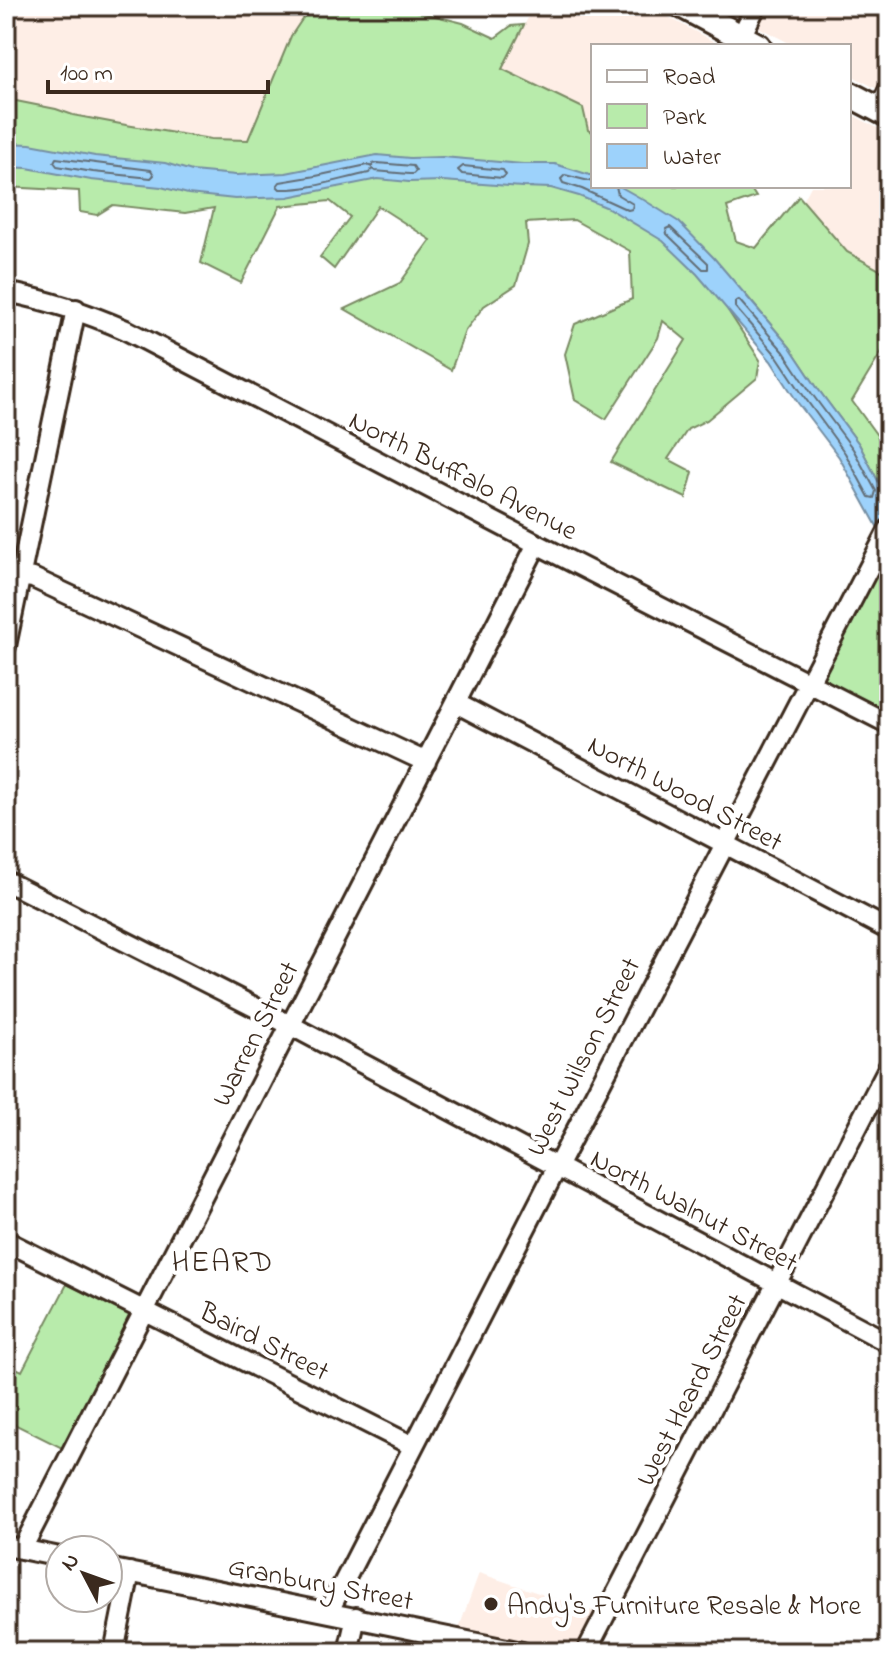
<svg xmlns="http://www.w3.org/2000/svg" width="895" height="1658" font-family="'Indie Flower',sans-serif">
<rect width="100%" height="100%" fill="#fff"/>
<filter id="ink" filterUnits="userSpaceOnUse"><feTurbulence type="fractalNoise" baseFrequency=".0125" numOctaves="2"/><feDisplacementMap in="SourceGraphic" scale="16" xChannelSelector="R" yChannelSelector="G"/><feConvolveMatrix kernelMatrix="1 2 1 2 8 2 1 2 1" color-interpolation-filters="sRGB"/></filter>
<g filter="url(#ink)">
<!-- built -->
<path fill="#feeee6" d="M6 6H311L291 36 249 141 211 139 126 125 73 115 56 109 6 99Z
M534 6H648L722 46H593V133L502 69Z
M762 6H889V72L882 86 877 89 849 74V46H795L760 28 757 18Z
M849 113 889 134V275L847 252 803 201 811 186H849Z
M479 1573 595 1612 577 1649 572 1651 567 1650 459 1628Z"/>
<!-- green -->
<path fill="#b8ebab" stroke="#7a8a64" stroke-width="2" d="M311 6H396L463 23 495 38 511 26 524 25 502 69 583 108 588 130 593 133V186H749L756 197 727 207 736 241 756 248 799 196 847 252 889 275V340L852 401 889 452V494L879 483 859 444 818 389 790 347 745 294 727 309 760 360 757 378 707 420 688 429 668 459 693 472 686 498 611 462 686 340 663 321 658 338 606 419 575 400 565 354 575 324 632 299 630 251 574 220 526 223 528 244 516 285 484 306 465 331 451 370 345 309 400 283 431 240 378 206 334 269 320 257 350 217 330 201 280 206 241 283 201 263 214 208 185 213 113 205 97 215 80 212 79 191 6 187V99L56 109 73 115 126 125 211 139 248 140 291 36Z
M889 548V712L825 680 822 675Z
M67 1284 130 1315 62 1448 6 1420V1363L22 1371Z"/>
<!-- water -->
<path fill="#9dd2fb" stroke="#768fa3" stroke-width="2" d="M6 143 30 144 95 156 165 163 192 171 236 175 286 173 377 155 410 158 443 157 523 164H555L593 176V186H619L644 200 679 222 714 258 790 347 818 389 859 444 879 483 885 489 884 494 889 502V548L839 457 798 403 771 361 697 274 663 241 608 208 579 196 551 188 522 187 443 181 409 182 378 179 288 197 235 199 188 194 161 187 91 180 27 168 6 167Z"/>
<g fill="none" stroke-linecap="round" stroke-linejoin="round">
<!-- shore -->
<path stroke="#626d76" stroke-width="2" d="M56 158 151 170 154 175 151 178 93 172 57 166 54 162Z
M377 163 413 166 416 171 413 174H409L375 171 372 169 369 173C340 179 309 190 280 189L277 186 280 182 316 176 367 165 372 167 373 164Z
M463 166 503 170 506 175 502 178 462 174 458 170Z
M593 182 565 175 561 179 563 183 582 189 628 210 632 209 633 204 618 195 616 186
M670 227 708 263V269H703L667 234 666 229Z
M739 300 784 352 812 394 853 449 876 491 874 498 869 497 845 453 805 398 777 356 735 307V302Z"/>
<defs>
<path id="minor" d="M741 37 756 6
M879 109 889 89
M6 292C48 300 87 313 126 330L537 544 889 724
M20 576 33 578 426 762
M6 646 76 309
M456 703 889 930
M6 881 290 1025 889 1343
M6 1241 413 1446
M6 1546 60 1557
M22 1549 537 544
M108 1568 522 1652
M329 1611 557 1167 889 529
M114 1652 130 1572
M348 1652 356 1617
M586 1652 889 1066"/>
<path id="major" d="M683 6 758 46
M849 94 889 115"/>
</defs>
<!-- minor casing -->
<use href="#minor" stroke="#3b2a1e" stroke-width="24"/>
<!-- major casing -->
<use href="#major" stroke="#3b2a1e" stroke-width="30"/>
<!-- minor -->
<use href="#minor" stroke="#fff" stroke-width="18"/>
<!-- major -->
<use href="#major" stroke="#fff" stroke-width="24"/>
</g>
</g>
<!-- markers -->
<circle fill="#3b2a1e" stroke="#fff" stroke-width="3" cx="491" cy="1604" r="8"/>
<g text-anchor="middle" stroke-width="8" stroke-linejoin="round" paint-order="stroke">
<!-- street labels -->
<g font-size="28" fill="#3b2a1e" stroke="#fff">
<text transform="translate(464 474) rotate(27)" y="10">North Buffalo Avenue</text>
<text transform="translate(686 792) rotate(28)" y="10">North Wood Street</text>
<text transform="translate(254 1033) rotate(-63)" y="10">Warren Street</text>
<text transform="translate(582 1056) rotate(-63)" y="10">West Wilson Street</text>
<text transform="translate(695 1209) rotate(28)" y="10">North Walnut Street</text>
<text transform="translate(265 1340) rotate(27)" y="10">Baird Street</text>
<text transform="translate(690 1389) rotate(-63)" y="10">West Heard Street</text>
<text transform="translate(321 1582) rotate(11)" y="10">Granbury Street</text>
</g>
<!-- poi labels -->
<g font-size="28" fill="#3b2a1e" stroke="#fff" text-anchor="start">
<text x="507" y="1614">Andy's Furniture Resale &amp; More</text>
</g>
<!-- neighbourhood labels -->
<g font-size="30" letter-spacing="2" fill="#3b2a1e" stroke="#fff">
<text x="223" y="1271">HEARD</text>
</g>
</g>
<!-- margin -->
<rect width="895" height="1658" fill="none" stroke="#fff" stroke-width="32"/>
<rect x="16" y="16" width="863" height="1626" fill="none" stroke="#3b2a1e" stroke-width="3" filter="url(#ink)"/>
<!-- legend -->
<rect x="591" y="44" width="260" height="144" fill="#ffffff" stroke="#b1aaa5" stroke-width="2"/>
<rect x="607" y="70" width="40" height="12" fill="#ffffff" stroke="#b1aaa5" stroke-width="2"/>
<text x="663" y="84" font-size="24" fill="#3b2a1e">Road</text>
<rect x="607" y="104" width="40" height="24" fill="#b8ebab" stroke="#b1aaa5" stroke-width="2"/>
<text x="663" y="124" font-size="24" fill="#3b2a1e">Park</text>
<rect x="607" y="144" width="40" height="24" fill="#9dd2fb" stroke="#b1aaa5" stroke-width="2"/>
<text x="663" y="164" font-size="24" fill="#3b2a1e">Water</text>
<!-- north arrow -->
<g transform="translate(84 1574) rotate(311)"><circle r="38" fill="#ffffff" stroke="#b1aaa5" stroke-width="2"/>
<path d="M0-6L14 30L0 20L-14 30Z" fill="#3b2a1e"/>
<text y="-12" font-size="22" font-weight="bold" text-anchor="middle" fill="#3b2a1e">N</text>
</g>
<!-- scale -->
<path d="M48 80v12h220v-12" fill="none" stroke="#3b2a1e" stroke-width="4"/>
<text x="60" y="80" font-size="24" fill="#3b2a1e" stroke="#ffffff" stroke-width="6" paint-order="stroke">100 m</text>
</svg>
